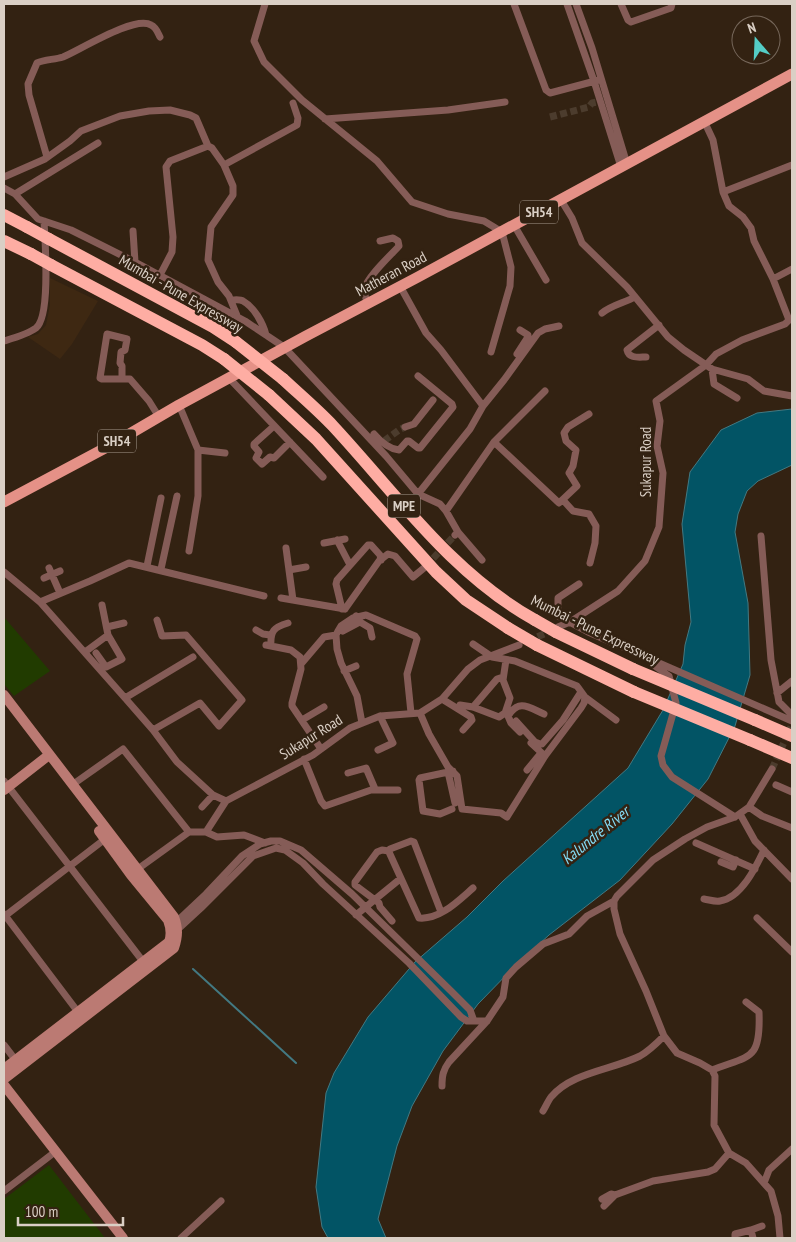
<svg xmlns="http://www.w3.org/2000/svg" width="796" height="1242" font-family="'PT Sans Narrow',sans-serif">
<rect width="100%" height="100%" fill="#332212"/>
<!-- built -->
<path fill="#3e2812" d="M50 278 98 301 72 344 60 359 28 337 38 334 46 325 50 305Z"/>
<!-- green -->
<path fill="#213b00" d="M4 617 50 671 14 696 4 684Z
M49 1165 105 1238H4V1199Z"/>
<!-- water -->
<path fill="#025465" stroke="#437982" d="M792 409V465L758 481 747 491 738 514 735 532 748 603 750 675 735 726 708 779 672 824 620 880 549 935 516 965 478 1004 443 1051 412 1106 397 1146 378 1219 386 1238H328L322 1227 316 1187 326 1093 334 1073 368 1017 415 962 467 917 503 881 628 768 663 710 683 664 685 645 691 622 682 524 690 472 721 430 757 413Z"/>
<g fill="none" stroke-linecap="round" stroke-linejoin="round">
<!-- stream -->
<path stroke="#437982" stroke-width="2" d="M193 969 296 1063"/>
<!-- street-tunnel -->
<path stroke="#4c3c2d" stroke-width="7" stroke-dasharray="7 3.5" stroke-linecap="butt" d="M550 117 589 107 592 103 597 102
M384 441 399 430 405 427
M426 566 455 535
M528 641 553 630
M772 769 791 727"/>
<!-- street -->
<path stroke="#855c57" stroke-width="7" d="M265 4 254 41 264 62 302 100 377 161 412 202 448 214 484 221 502 232 511 267 510 286 491 352
M514 4 546 90 550 93 599 80
M567 4 594 81 621 167
M576 4 592 48 627 164
M621 4 628 20 631 22 671 8 672 4
M325 119 448 110 505 102
M705 123 713 140 723 192 729 206 743 217 751 228 754 241 773 279 792 269
M47 157 29 95 28 84 37 63C45 59 54 60 63 57 80 50 135 15 151 25 156 27 158 33 160 37
M224 165 233 186V195L211 227 208 260 218 282 229 296 238 318
M4 177 45 159 70 141 81 131 120 116 149 111 170 110 190 115 196 118 208 146
M4 188 15 194 38 219 71 230 135 262 245 321 284 347 386 456 418 494 440 504 446 511
M723 192 792 165
M15 194 98 143
M561 200 572 218 582 243 627 287 668 337 684 350 712 369 748 379 764 391 792 396
M514 225 546 280
M133 231 135 262
M160 275 172 252 173 237 166 167 170 161 208 146 212 148 224 165 297 125 298 118 293 103
M400 286 426 333 441 350 483 406 470 429 418 494
M231 300C235 300 240 299 243 301 254 307 263 323 266 335
M368 303C366 299 363 293 365 288 367 277 391 255 399 246L398 241 393 238 380 241
M602 313C612 305 624 303 635 297
M4 341C14 338 28 334 36 328 51 316 45 241 44 221
M517 354 528 337V335L520 330
M646 357C639 357 629 359 627 350L659 325
M712 369 714 384 737 398
M229 378 323 477
M122 379V366L120 363 121 352 125 350 127 339 107 334 100 378 102 379H130L149 401 159 417
M179 405 198 450V496L189 551
M483 406 504 380 538 333 545 329 559 326
M274 426 254 444V446L259 452 256 458 262 464 270 457 274 458 290 442
M405 427 414 424 433 400
M374 434C380 441 389 449 399 450L407 441H409L418 448H420L453 407 452 404 418 376
M494 442 559 503 577 486 569 473 573 466 576 450 566 441 564 433 568 427 589 414
M198 450 225 453
M563 500 573 511 589 514 596 526 595 543 590 563
M458 532 482 560
M455 535 458 532 446 511 494 442 545 391
M761 536 771 660 779 702 792 715
M337 540 350 565
M324 543 345 539
M286 548 293 600
M147 566 161 498
M49 568 60 593
M161 569 177 496
M289 570 306 567
M4 572 40 602 125 698 153 730 177 762 213 795 226 801
M44 578 60 571
M579 584 558 598V616L588 632 792 721
M281 598 345 609
M40 602 90 581 129 563 264 596
M342 609 336 584 337 580 368 545H371L380 555 381 560
M345 609 379 561 388 554 395 556 413 577 424 568
M360 622 370 628 372 637
M107 627 124 623
M558 627 570 622 618 591 645 561 659 527 663 473 657 446 660 421 656 401 706 365 716 354 742 340 785 324 789 320 773 279
M256 630 263 634 270 635
M343 631 360 622 356 616
M266 645 291 650 300 657 301 669 292 703V706L321 749
M271 646C270 631 274 627 288 623
M85 652 108 635 102 605
M96 653 106 667 122 659 108 635
M301 664 324 637 336 635
M652 664 669 676 676 703 661 756 663 765 672 777 735 817
M344 671 356 666
M777 693 792 681
M585 697 616 720
M125 698 193 657
M442 699 471 717 472 720 463 730
M460 705 473 707 499 717 505 713 510 698 503 680 506 660
M473 707 497 679 503 677
M420 713 429 734 448 767 457 776 462 809 501 813 507 817 545 756 581 708 584 703 585 697 577 686 515 661 492 657 473 644
M302 720 324 707
M516 721 535 742 540 744H542L563 720 581 692
M362 723 357 696 341 663 337 649 336 635 338 631 341 626 353 618 366 615 415 636 417 639 407 674 411 713
M153 730 200 703 219 726 242 700 186 635 162 636 157 620
M520 732 511 723 508 716C519 699 528 707 544 714
M531 743 545 756
M378 750 393 743 380 716
M304 759 321 801 325 806 371 790H398
M527 770 541 753
M448 772 455 803
M348 773 366 768 375 789
M4 781 145 964
M72 785 123 749 189 832
M776 785 792 792
M202 807 213 795
M749 807 762 816 792 828
M452 809 440 814 423 811 419 780 420 778 453 771
M740 814 755 841 792 879
M206 832 217 837 244 835 265 843
M696 843 755 869
M389 851 382 850 377 852 355 882V885L379 903 380 907 392 921
M721 862 733 867 736 860
M135 871 189 832H206L226 801 313 755 350 728 380 716 420 713 442 699 468 669 480 660 519 645
M704 899C710 900 715 902 720 901 741 898 756 867 764 850
M614 901V909L620 934 646 991 664 1036 677 1053 700 1063 712 1070 715 1076 714 1125 729 1153 746 1163 771 1191 778 1216 780 1238
M441 912 414 842 411 841 390 849 389 852 419 918C440 920 459 900 473 888
M4 914 78 1012
M356 915 400 879
M5 916 105 839
M757 918 792 952
M173 925 206 894 242 856 260 844 271 841H280L301 850 352 894 452 992 470 1010 474 1021
M175 932 201 908 253 856 276 848 285 850 303 863 323 884 409 963 461 1017 467 1021H487
M4 1045 17 1062
M712 1070C750 1055 761 1061 759 1012L746 1002
M442 1086C442 1076 443 1070 449 1062L487 1021 503 997 506 978 516 967 543 944 569 934 587 916 614 901 617 896 653 860 685 839 707 827 735 817 749 807 772 769
M543 1111C546 1106 548 1101 551 1097 572 1072 612 1070 640 1056 649 1051 656 1044 664 1036
M764 1183 769 1170 792 1149
M4 1191 51 1155
M602 1199 611 1194 615 1195
M604 1206 615 1195 653 1181 708 1172 715 1169 729 1153
M181 1238 221 1201
M735 1238V1234L751 1230
M753 1238 751 1230 762 1226"/>
<!-- secondary -->
<path stroke="#bb7a73" stroke-width="10" d="M4 695 174 917C178 928 178 936 174 948L4 1079
M4 790 49 755
M4 1069 169 942C172 934 171 928 168 920L131 875 99 831
M4 1085 123 1238"/>
<!-- primary -->
<path stroke="#e59187" stroke-width="11" d="M4 502 109 446 179 405 306 336 418 277 792 74"/>
<!-- highway -->
<path stroke="#feada3" stroke-width="12" d="M4 215 27 227
M49 239 213 327 236 342
M4 241 31 254
M51 265 202 345 224 359
M283 379C299 394 317 409 333 426 397 495 452 574 535 620
M269 395 316 439 436 572 466 600 508 628
M556 632 633 669
M537 645 634 692
M755 720 792 736
M750 740 792 758"/>
<!-- highway-bridge -->
<path stroke="#feada3" stroke-width="12" d="M27 227 49 239
M31 254 51 265
M236 342 283 379
M224 359 269 395
M535 620 556 632
M508 628 537 645
M633 669 755 720
M634 692 750 740"/>
</g>
<g text-anchor="middle" stroke-width="5" stroke-linejoin="round" paint-order="stroke">
<!-- shield labels -->
<g fill="#332212" stroke="#a89b8f" stroke-width="1">
<rect x="520" y="200.5" width="38" height="23" rx="4"/>
<rect x="98" y="429.5" width="38" height="23" rx="4"/>
<rect x="388" y="494.5" width="32" height="23" rx="4"/>
</g>
<g font-size="14" font-weight="bold" fill="#dacfc5">
<text x="539" y="217">SH54</text>
<text x="117" y="446">SH54</text>
<text x="404" y="511">MPE</text>
</g>
<!-- street labels -->
<g font-size="15" fill="#dacfc5" stroke="#332212">
<text transform="translate(391 274) rotate(-28)" y="5">Matheran Road</text>
<text transform="translate(181 294) rotate(30)" y="5">Mumbai - Pune Expressway</text>
<text transform="translate(646 462) rotate(-90)" y="5">Sukapur Road</text>
<text transform="translate(595 630) rotate(26)" y="5">Mumbai - Pune Expressway</text>
<text transform="translate(311 737) rotate(-32)" y="5">Sukapur Road</text>
</g>
<!-- water labels -->
<g font-size="16" font-style="italic" fill="#84dbf4" stroke="#332212">
<text transform="translate(595 835) rotate(-39)" y="6">Kalundre River</text>
</g>
</g>
<!-- border -->
<rect width="796" height="1242" fill="none" stroke="#dacfc5" stroke-width="10"/>
<!-- north arrow -->
<g transform="translate(756 40) rotate(341)"><circle r="24" fill="#332212" stroke="#76675a"/>
<path d="M0-4L9 19L0 12L-9 19Z" fill="#54cdc6"/>
<text y="-8" font-size="14" font-weight="bold" text-anchor="middle" fill="#dacfc5">N</text>
</g>
<!-- scale -->
<path d="M18 1217v8h105v-8" fill="none" stroke="#dacfc5" stroke-width="2.5"/>
<text x="25" y="1217" font-size="15" fill="#dacfc5" stroke="#332212" stroke-width="4" paint-order="stroke">100 m</text>
</svg>
